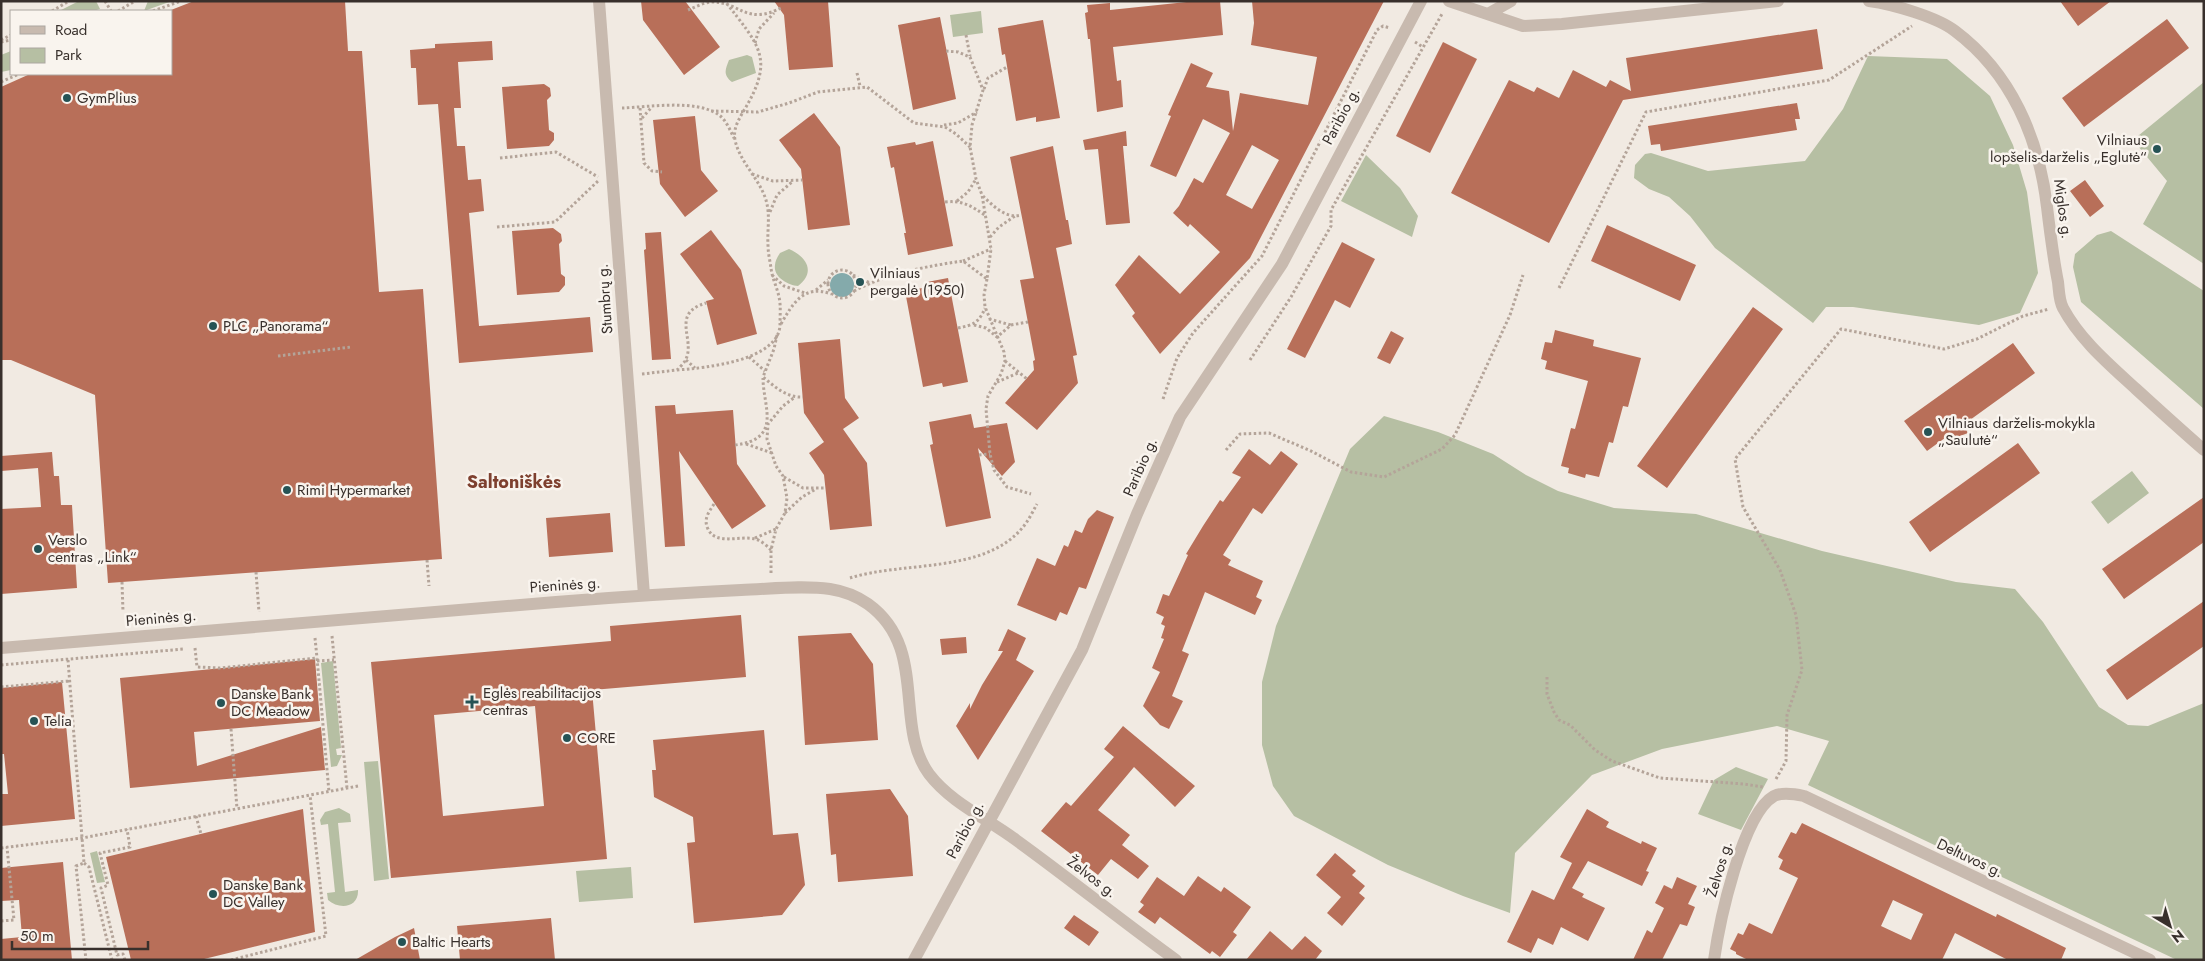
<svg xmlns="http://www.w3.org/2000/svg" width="2205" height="961" font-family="Jost,sans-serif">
<rect width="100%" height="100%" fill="#f1eae2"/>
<!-- green -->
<path fill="#b6bfa3" d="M79 1H96L100 9 93 11H59Z
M148 1H172L144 11Z
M981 11 983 33 953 37 950 15Z
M11 51V70L1 72V55Z
M747 55 752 57 756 73 732 82C723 75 725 70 729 60Z
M1868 56 1947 59 1990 96 2013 145 2027 192 2038 273 2020 313 1979 325 1853 307H1826L1813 323 1715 248 1690 216 1669 197 1649 189 1634 178 1635 165 1645 154 1651 153 1708 171 1805 161 1843 109Z
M2204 82V264L2143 224 2167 181 2133 140Z
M1366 155 1400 188 1418 216 1412 237 1341 201Z
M2111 231 2204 291V409L2081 302 2073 267 2075 254 2097 235Z
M789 249C807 257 816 272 798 286 788 285 773 277 775 265 775 261 778 256 780 253Z
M1384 416 1438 432 1493 454 1526 475 1558 491 1614 508 1696 514 1822 551 1956 582 2015 589 2043 622 2099 707 2128 725 2148 726 2204 703V960H2177L1808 785 1829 741 1777 726 1662 749 1592 775 1515 853 1510 913 1463 896 1388 865 1294 816 1273 786 1262 745V682L1276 626 1350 449Z
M2132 471 2149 493 2108 524 2091 502Z
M333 661 341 748 336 749 337 755H342L337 766 331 767 321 663Z
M378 761 389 879 374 881 364 762Z
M1736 767 1768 779 1741 830 1698 814 1714 780Z
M339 808 350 814 351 822 338 823 345 892 358 890C359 908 339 910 328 900L327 893 335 892 328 824 321 825 320 820 325 812Z
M97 851 105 882 97 883 90 853Z
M631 867 633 898 579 902 576 871Z"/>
<!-- water -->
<path fill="#84aaab" d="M830 285a12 12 0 1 1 24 0a12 12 0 1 1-24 0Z"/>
<!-- building -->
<path fill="#b86f59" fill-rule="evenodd" d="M194 1H345L348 51H362L379 292 423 289 442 559 108 583 95 395 11 360H1V87L30 74H171V10Z
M641 1H685L720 47 684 75 643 20Z
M774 1H828L833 67 789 70 784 15Z
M1196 1H1220L1223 35 1113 47 1117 81 1121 80 1123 107 1097 112 1090 39H1088L1085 13 1088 12 1087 5 1110 3V10Z
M1252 1H1384L1250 258 1160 354 1132 316 1135 313 1115 285 1139 255 1180 294 1220 252 1190 224 1188 227 1173 213 1179 206 1194 178 1203 183 1230 133 1203 119 1176 177 1150 166 1171 116 1168 115 1191 63 1213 73 1206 87 1229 91 1233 131 1240 93 1308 105 1317 57 1251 45 1254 23ZM1252 145 1279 160 1252 209 1226 195Z
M2060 1H2111L2078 26Z
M940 17 956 99 913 110 898 25Z
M2167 19 2189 48 2084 127 2062 98Z
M1043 20 1060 118 1036 122V117L1016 121 1005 54 1002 55 998 28Z
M1817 29 1823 69 1623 100 1549 243 1451 193 1509 80 1534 92 1537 87 1559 98 1573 70 1606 87 1610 80 1631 91 1626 58Z
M492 41 493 60 458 62 461 108H454L457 146H465L468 180 481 179 484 211 469 213 479 326 590 317 593 352 459 363 438 104 418 105 416 68H411L410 50 435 48V44Z
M1443 42 1477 59 1430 153 1396 136Z
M544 84 550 88 551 96 547 100 549 130 554 133V140L549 146 507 149 502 87Z
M1797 103 1800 119H1795L1797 130 1661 151 1660 144 1651 145 1648 126Z
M814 113 840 147 850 225 808 230 801 169 779 140Z
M695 116 701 170 718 191 685 217 660 184 653 120Z
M1126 131 1127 146H1123L1130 223 1106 225 1098 149 1085 150 1083 140Z
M933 141 953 246 908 255 904 233H906L894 167 891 168 887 147 915 142 916 145Z
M1053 146 1066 220H1068L1072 244 1056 248 1077 355 1073 356 1078 383 1037 430 1005 403 1034 370 1033 361 1035 360 1020 280 1034 278 1010 157Z
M2085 180 2104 206 2090 217 2070 191Z
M1607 225 1696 265 1680 301 1591 261Z
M553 228 561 234 562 241 559 244 561 274 565 277V285L559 292 517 295 512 231Z
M711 230 741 270 757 334 717 345 706 301 714 299 680 254Z
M661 232 671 359 652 360 644 250 646 249 645 233Z
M1342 242 1375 259 1350 308 1335 300 1305 358 1287 349Z
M948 278 968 382 943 387 942 383 923 387 905 291 928 287 927 282Z
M1753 307 1783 329 1667 488 1637 466Z
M1555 330 1594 340 1593 346 1641 358 1628 407 1623 406 1613 443 1609 442 1599 477 1586 474 1585 478 1568 473 1569 468 1561 466 1571 428 1575 429 1588 381 1545 369 1547 361 1541 359 1545 342 1552 343Z
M1391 331 1404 338 1390 364 1377 358Z
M840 339 845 398 859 418 843 429 867 463 872 526 830 530 824 475 809 453 824 442 804 413 798 343Z
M2013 343 2035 373 1963 425 1968 433 1952 439 1949 435 1927 451 1904 421Z
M675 405 676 414 733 410 737 464 766 506 732 529 679 451 685 546 665 547 655 406Z
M971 414 974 428 1007 423 1015 462 1002 476 978 448 991 518 946 527 930 445 933 444 929 422Z
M2018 443 2040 473 1930 552 1909 522Z
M1249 449 1270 465 1281 451 1298 464 1262 514 1253 508 1223 555 1231 560 1228 565 1263 581 1256 597 1262 600 1255 615 1205 592 1182 651 1189 654 1172 696 1183 701 1169 729 1160 725 1143 706 1160 672 1152 668 1164 639 1161 638 1165 626 1161 624 1164 617 1156 613 1163 594 1169 596 1188 555 1186 554 1203 526 1220 500 1223 502 1241 477 1232 473Z
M52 452 54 476H59L61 505H72L77 588 1 594V509L41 507 38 468 1 471V456Z
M2204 497V542L2124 599 2102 569Z
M1097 510 1114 517 1086 589 1079 587 1067 615 1060 612 1056 621 1017 605 1037 558 1055 566 1064 545 1068 547 1075 530 1082 533 1088 519Z
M610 513 613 552 549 557 546 518Z
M2204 601V646L2127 700 2106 670Z
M741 615 746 677 592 690 607 859 391 878 371 662 611 641 610 626ZM535 706 544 806 443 816 434 715Z
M1008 629 1026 638 1016 660 1034 671 978 760 956 726 970 703V709L982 685 1003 651H998Z
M851 633 873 664 878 740 805 745 798 636Z
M966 637 967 653 942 655 940 639Z
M315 659 320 721 194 732 197 766 321 727 325 770 130 788 120 678Z
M62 682 75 819 1 826V794H8L4 754H1V688Z
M1123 726 1195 786 1175 807 1134 767 1098 810 1130 835 1122 845 1149 866 1138 879 1111 859 1098 875 1041 831 1066 802 1071 806 1114 757 1104 749Z
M764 730 773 835 798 833 805 885 782 915 694 923 687 843 695 842 693 817 654 797 652 770H656L653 740Z
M890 789 908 816 913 876 838 882 836 854 831 855 826 794Z
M303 809 315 932 200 960H131L106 857Z
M1587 809 1609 822 1606 827 1641 844 1642 841 1657 848 1646 871 1649 872 1642 886 1588 861 1572 888 1584 894 1582 897 1605 908 1588 941 1561 927 1553 945 1538 938 1531 953 1507 942 1532 890 1554 900 1572 863 1560 857Z
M1802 823 1996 917 1997 914 2066 948 2061 960H2008L1955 933 1942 960H1748L1736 954V952L1730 949 1738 933 1743 935 1749 923 1772 934 1798 878 1779 869 1783 860 1778 857 1791 832 1796 834ZM1893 900 1923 914 1911 940 1881 926Z
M1335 853 1356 871 1352 875 1365 886 1359 893 1365 898 1342 926 1327 913 1341 897 1316 875Z
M63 862 72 960H1V939L22 937 19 900 1 901V868Z
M1198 876 1221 892 1224 887 1251 907 1233 932 1237 935 1220 957 1212 951 1210 954 1160 917 1155 924 1138 912 1144 905 1140 902 1157 877 1184 896Z
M1677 877 1697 886 1688 904 1695 907 1687 926 1680 924 1662 960H1633L1647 930 1652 933 1664 908 1655 903 1664 885 1672 889Z
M1074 915 1099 932 1089 946 1064 928Z
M551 918 555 960H460L457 926Z
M414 928 420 960H355L395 937Z
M1270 931 1292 950 1305 936 1322 951 1315 960H1246Z"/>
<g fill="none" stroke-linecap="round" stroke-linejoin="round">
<!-- path -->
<path stroke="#b4a499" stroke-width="3" stroke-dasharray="2.5 2.5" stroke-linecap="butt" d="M105 1 111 11
M688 10C695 7 703 3 710 2 741 1 745 27 783 7
M52 11 69 1
M118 11 135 1
M153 11 181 1
M966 35 970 56
M1 40 11 35
M1 42 11 40
M1415 42 1423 47
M755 43 759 29 774 13
M857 73 860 86
M1 82 19 74
M984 89 988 78 1007 67
M622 108C650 107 696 99 719 115 726 120 730 130 734 138
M640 108 644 163 652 171 662 172
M711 111 758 112 789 103 818 92 867 87 914 123 945 127 956 134 970 147
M642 118 651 108
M944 125 958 123 977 112
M500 158 556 152 598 177
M752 174 773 181 802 180
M983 196C993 206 1006 219 1021 215
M957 201 968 192 976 179
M945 202C962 200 972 206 986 216
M770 212 777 195 792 182
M497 227 555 222 598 181
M990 237 999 227 1015 216
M963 261 991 249
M828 284a14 14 0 1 1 28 0a14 14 0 1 1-28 0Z
M772 275 784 286 805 293
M853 275 870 283
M987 279 984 295 985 307 1004 352 1005 361 1001 374 988 396 986 409 990 454 994 470 1007 487 1031 494
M1559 288 1646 112 1829 80 1912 26
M816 290 828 280
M854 291C886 274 927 266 963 261L987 279 991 249 982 195 976 179 970 147 972 125 983 90 970 57 958 52 946 51
M989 319 1011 325
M781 324C793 303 804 284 831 294
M974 325 986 328 997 337 1011 325 1028 322
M958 328C973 325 979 323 985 308
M777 335 774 349 763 377C775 387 787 398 803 397
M278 356 351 347
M749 357 765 371
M686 360 695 368
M1250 360 1291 297 1331 226V210L1442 14
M1005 361 1027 379
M677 370C704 368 780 361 780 324 780 316 781 305 779 297 777 287 772 278 771 268 770 261 768 253 768 245 767 228 771 214 765 197 757 176 740 162 735 140 733 129 738 121 743 112 776 58 759 46 725 1
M642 374 677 370C679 368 683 364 685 361 697 340 669 314 706 303
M997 382 1018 373
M1163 399 1177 358 1193 333 1262 256 1377 30 1383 26 1390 28
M746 444 772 453
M735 445C783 439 763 407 763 378
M1226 450 1240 434 1269 433 1311 451 1351 472 1384 477 1442 449 1455 435 1510 315 1523 275
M979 455 990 454
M784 477 803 488H826
M714 504C709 512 703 519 708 529 716 546 741 535 755 539 761 540 767 546 771 550
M785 513 802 497 816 489
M755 538 776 529
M427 560 429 586
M256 572 259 612
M771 573V550L776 529 785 513 787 498 783 476 776 466 767 439 768 424 783 406 795 397
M850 578C903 561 985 574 1023 527 1029 520 1033 511 1037 504
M122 582 123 612
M332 636 347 788
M315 638 317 658
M195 648 197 667 220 668 317 658 329 792
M68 660 84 863 76 866 86 960
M317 661 334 660
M1 665 184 649
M1547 677V694L1554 712 1559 720 1570 725 1595 750 1612 761 1660 778 1744 784 1763 787
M1 687 70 681
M231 729 237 809
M1776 779 1786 761 1787 715 1802 670 1796 615 1780 570 1743 507 1735 459 1841 329 1944 349 1977 339 2023 316 2049 309
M196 816 201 834
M1 848 82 838 358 786
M84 863 89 867 112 960
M1 921 14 920 7 847
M125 960 123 954 117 955 101 888 108 885 100 853 130 847 127 829
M231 960 326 936 310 795"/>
<!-- street -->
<path stroke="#c8baaf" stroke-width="12" d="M599 1 644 595
M1449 1 1523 26 1562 24 1778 1
M1869 1C1892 4 1937 17 1955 31 2011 73 2039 138 2047 207 2050 232 2053 257 2058 282 2059 290 2059 301 2063 308 2080 340 2110 365 2136 389 2159 410 2181 430 2204 450
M1488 14 1511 1
M1 648C186 632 371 616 556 602 618 597 679 593 741 590 771 589 801 585 830 589 843 591 858 597 868 604 929 648 893 725 929 774 951 803 988 819 1016 840 1070 879 1122 921 1176 960
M914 960 1082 650 1137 514 1180 417 1282 264 1421 1
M1714 960C1719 924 1742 814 1774 796 1782 792 1795 794 1804 796L2150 960"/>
</g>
<!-- markers -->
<g fill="#265355" stroke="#f9f4ee" stroke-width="2">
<circle cx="67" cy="98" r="5"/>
<circle cx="2157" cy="149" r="5"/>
<circle cx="860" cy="282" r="5"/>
<circle cx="213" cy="326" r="5"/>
<circle cx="1928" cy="432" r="5"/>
<circle cx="287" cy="490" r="5"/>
<circle cx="38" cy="549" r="5"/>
<path d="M469.5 694.5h5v5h5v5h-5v5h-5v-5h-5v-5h5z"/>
<circle cx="221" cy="703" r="5"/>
<circle cx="34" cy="721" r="5"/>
<circle cx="567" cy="738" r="5"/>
<circle cx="213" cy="894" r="5"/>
<circle cx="402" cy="942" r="5"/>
</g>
<g text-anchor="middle" stroke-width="5" stroke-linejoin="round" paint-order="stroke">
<!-- poi labels -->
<g font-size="15" fill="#38302c" stroke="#f9f4ee" text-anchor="start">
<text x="77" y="103">GymPlius</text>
<text x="2147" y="145" text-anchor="end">Vilniaus<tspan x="2147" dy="17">lopšelis-darželis „Eglutė“</tspan></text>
<text x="870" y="278">Vilniaus<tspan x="870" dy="17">pergalė (1950)</tspan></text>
<text x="223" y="331">PLC „Panorama“</text>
<text x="1938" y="428">Vilniaus darželis-mokykla<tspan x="1938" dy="17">„Saulutė“</tspan></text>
<text x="297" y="495">Rimi Hypermarket</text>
<text x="48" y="545">Verslo<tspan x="48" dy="17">centras „Link“</tspan></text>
<text x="483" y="698">Eglės reabilitacijos<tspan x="483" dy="17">centras</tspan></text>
<text x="231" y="699">Danske Bank<tspan x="231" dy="17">DC Meadow</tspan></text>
<text x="44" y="726">Telia</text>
<text x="577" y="743">CORE</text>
<text x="223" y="890">Danske Bank<tspan x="223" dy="17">DC Valley</tspan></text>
<text x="412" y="947">Baltic Hearts</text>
</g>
<!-- street labels -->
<g font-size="15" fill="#38302c" stroke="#f9f4ee">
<text transform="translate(1341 116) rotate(-62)" y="5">Paribio g.</text>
<text transform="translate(2063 209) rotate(82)" y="5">Miglos g.</text>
<text transform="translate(605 299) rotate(-94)" y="5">Stumbrų g.</text>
<text transform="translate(1140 467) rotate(-66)" y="5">Paribio g.</text>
<text transform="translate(565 585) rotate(-4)" y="5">Pieninės g.</text>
<text transform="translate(161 618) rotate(-5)" y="5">Pieninės g.</text>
<text transform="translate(965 830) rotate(-62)" y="5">Paribio g.</text>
<text transform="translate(1970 858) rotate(25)" y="5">Deltuvos g.</text>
<text transform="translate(1719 869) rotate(-73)" y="5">Želvos g.</text>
<text transform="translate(1092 877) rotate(37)" y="5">Želvos g.</text>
</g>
<!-- quarter labels -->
<g font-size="18" font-weight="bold" fill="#7e402f" stroke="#f9f4ee">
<text x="514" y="488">Saltoniškės</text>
</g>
</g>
<!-- border -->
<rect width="2205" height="961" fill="none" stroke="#38302c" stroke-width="5"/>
<!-- legend -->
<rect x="10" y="10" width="162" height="65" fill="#f9f4ee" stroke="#aca6a0"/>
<rect x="20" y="26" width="25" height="8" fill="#c8baaf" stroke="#aca6a0"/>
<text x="55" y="35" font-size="15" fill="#38302c">Road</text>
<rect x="20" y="48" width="25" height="15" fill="#b6bfa3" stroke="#aca6a0"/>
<text x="55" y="60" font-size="15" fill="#38302c">Park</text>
<!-- north arrow -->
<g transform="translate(2170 926) rotate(142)" stroke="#f9f4ee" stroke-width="4" paint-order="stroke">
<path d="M0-4L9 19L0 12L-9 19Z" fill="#38302c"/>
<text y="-8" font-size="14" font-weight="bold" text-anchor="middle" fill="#38302c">N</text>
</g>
<!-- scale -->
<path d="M12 941v8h136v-8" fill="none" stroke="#38302c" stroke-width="2.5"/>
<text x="20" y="941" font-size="15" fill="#38302c" stroke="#f9f4ee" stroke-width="4" paint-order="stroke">50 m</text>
</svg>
